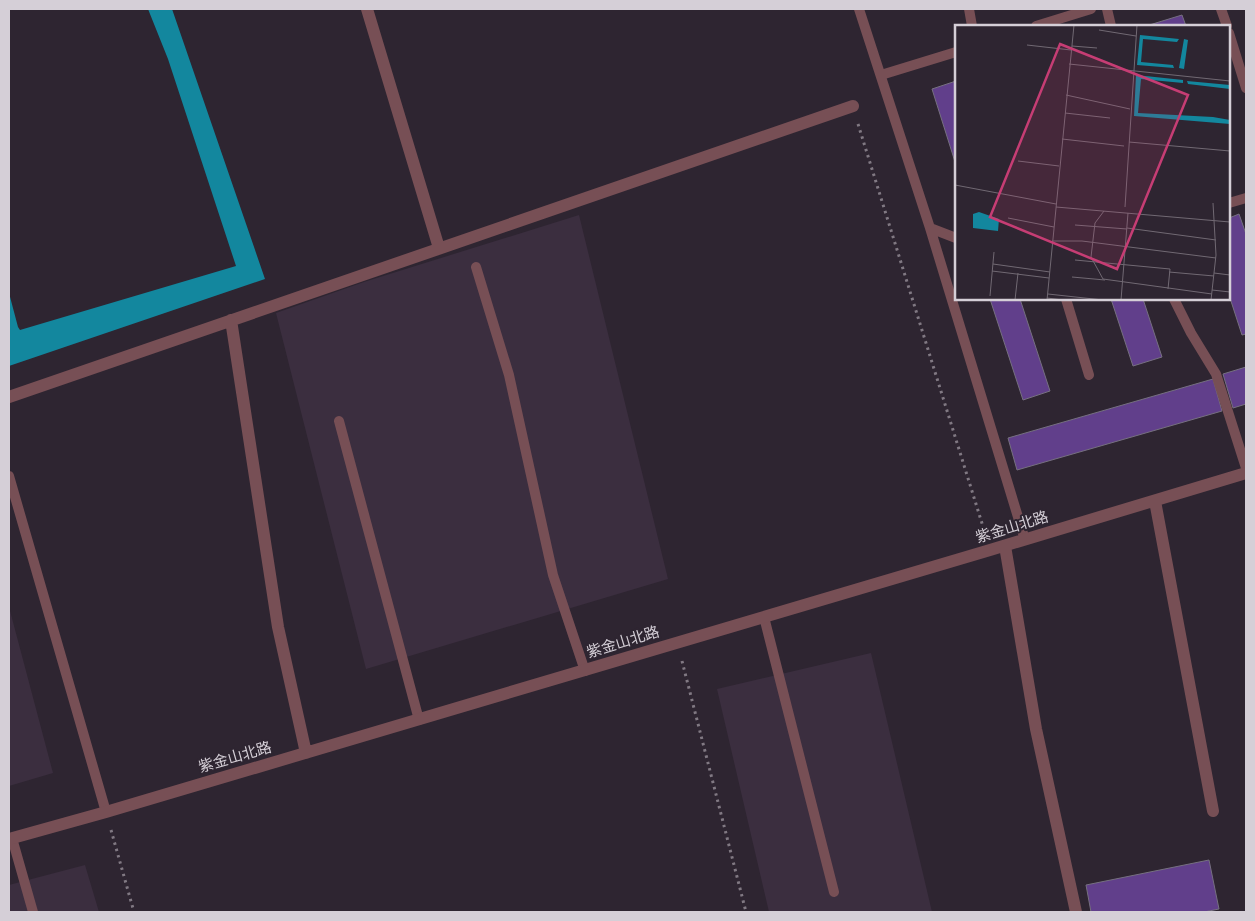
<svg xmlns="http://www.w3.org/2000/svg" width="1255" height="921" font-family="Bitter,'Noto Sans SC',serif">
<rect width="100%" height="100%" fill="#2e2531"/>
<!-- built -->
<path fill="#3b2e3f" d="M579 215 668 579 366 669 276 313 364 282Z
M9 607 53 773 9 786Z
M871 653 932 912H769L717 689Z
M85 865 99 912H9V885Z"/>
<!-- water -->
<path fill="#13879e" d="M148 9H172L265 279 9 366V293L18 327 20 330 236 266 168 59Z"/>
<!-- building -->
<path fill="#613f8b" stroke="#767080" d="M1182 15 1186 26H1146Z
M956 81V165L932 89Z
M1239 214 1246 234V334L1242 335 1229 295V218Z
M990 299H1020L1050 391 1023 400Z
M1111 299H1143L1162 357 1133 366Z
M1246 367V404L1233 408 1223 374Z
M1213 379 1222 411 1017 470 1008 438Z
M1209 860 1219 909 1204 912H1091L1086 885Z"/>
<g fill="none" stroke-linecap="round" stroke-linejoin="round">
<!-- path -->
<path stroke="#817983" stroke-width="3" stroke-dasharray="2.5 4" stroke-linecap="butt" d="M858 124 985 533
M682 661 746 912
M111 830 134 912"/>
<!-- service -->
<path stroke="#774f55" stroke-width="10" d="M859 9 930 228 1025 540
M969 9 972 26
M1107 9 1111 26
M1221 9 1227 26
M1036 26 1091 9
M1229 33 1246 88
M881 75 956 52
M1229 203 1246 198
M930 228 956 238
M476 267 509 375 553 575 585 671
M1066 299 1089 375
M1174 299 1191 333 1216 374 1246 468
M339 421 419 720
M9 476 106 812
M764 617 834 892
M12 838 33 912"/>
<!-- minor -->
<path stroke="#774f55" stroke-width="12" d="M367 9 439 248
M231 320 278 627 306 753
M9 397 853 106
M1155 501 1213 811
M1005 546 1036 729 1076 912
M9 839 106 812 990 550 1246 473"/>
</g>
<g text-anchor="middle" stroke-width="4" stroke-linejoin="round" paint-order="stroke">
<!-- street labels -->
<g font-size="15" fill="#d5cfd7" stroke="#2e2531">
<text transform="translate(1012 527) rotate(-17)" y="5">紫金山北路</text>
<text transform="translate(623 642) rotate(-17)" y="5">紫金山北路</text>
<text transform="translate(235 757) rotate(-16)" y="5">紫金山北路</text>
</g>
</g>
<!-- overview -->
<g transform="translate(955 25)">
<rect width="275" height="275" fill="#2e2531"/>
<path d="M185 10 224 14 222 17 188 14 186 37 218 40 219 43 182 40ZM229 14 233 15 229 44 224 43ZM181 50 228 55V58L186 54 183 88 258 92 275 95V99L179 91ZM232 56 275 60V64L233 59ZM24 187 44 194 43 206 18 203V189Z" fill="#13879e"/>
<path fill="none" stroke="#716973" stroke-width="1" d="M144 5 181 11M72 20 116 25M117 21 142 23M114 39 275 56M111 70 175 84M110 88 155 93M107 114 169 121M174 117 275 126M63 136 104 141M0 160 101 179M101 182 275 197M170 182 182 0M149 186 140 198 136 232 148 254 257 269M53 193 99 202M120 200 172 204M172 203 261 215M97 216H127L261 233M120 235 215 244 213 264M38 239 95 247M37 246 94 253M214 247 259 251M259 248 275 250M117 252 150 255M257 265 275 267M93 269 148 275M35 271 39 227M92 273 108 275M60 275 63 248M92 275 119 0M166 275 173 188M256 275 261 230 258 178"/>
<path fill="#c63d74" fill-opacity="0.15" stroke="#c63d74" stroke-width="2.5" d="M105 19 233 70 162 244 35 192Z"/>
<rect width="275" height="275" fill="none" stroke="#d5cfd7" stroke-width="2.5"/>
</g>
<!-- border -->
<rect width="1255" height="921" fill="none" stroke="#d5cfd7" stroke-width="20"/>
</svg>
